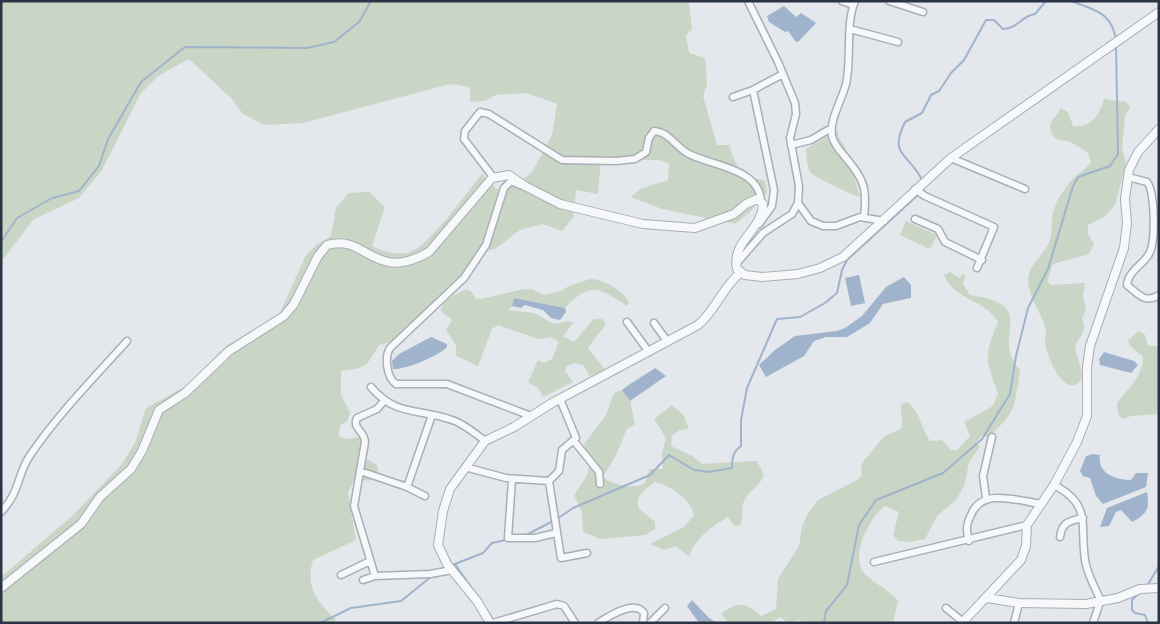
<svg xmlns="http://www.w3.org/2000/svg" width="1160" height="624" font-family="Rubik,sans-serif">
<rect width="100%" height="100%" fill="#e4e7ec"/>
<!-- green -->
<path fill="#c9d6c5" d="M1 1H689L692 29 686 35 689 53 705 58 707 85 703 96 717 145H729C736 168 742 176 765 181L767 192 750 212 735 224 662 209 631 197 640 189 668 180 669 164 660 160H601L598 194 576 190 573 218 562 231 543 224 520 230 495 249 479 252 459 278 393 341 379 345C366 367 367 368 341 371V394L350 413 347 421 340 425 339 436 346 439 361 437 369 447 366 459 376 464 378 468 376 480 354 481 348 492 356 540 313 560C305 587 317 602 336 619L332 623H1V577L72 516 122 464 135 443 146 408 186 386 226 346 280 313 305 257 316 245 331 236 336 208 349 193 369 192 385 207 372 246C382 251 399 256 410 252 430 245 467 192 482 174L496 189 514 187 532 172 552 135 557 104 527 93 496 95 485 101 470 102V87L450 84 303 123 264 125 243 114 232 99 189 59 158 76 141 93 102 170 79 198 34 219 1 262Z
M1104 99 1126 102 1130 107 1125 116 1123 137 1122 148 1126 163 1115 205 1104 217 1088 225V234L1094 244 1089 254 1053 264 1047 281 1051 285 1085 283 1083 297 1086 309 1082 319C1089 332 1078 336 1075 347 1075 357 1088 375 1078 383 1062 396 1045 352 1045 341 1045 335 1047 331 1045 326 1040 311 1023 288 1030 271 1034 261 1044 253 1049 243 1053 233 1051 223 1053 213 1055 203 1063 191 1069 183 1076 174 1085 171 1091 162L1088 153 1071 142 1056 139C1043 124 1055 120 1061 108L1068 112 1073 126C1091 128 1099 116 1104 99Z
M838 130V136L855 165 853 173 860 197C855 197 814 176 811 173 806 167 807 156 806 149Z
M906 221 937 235 930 249 900 235Z
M950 272 960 278 962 274 966 275 963 284 970 295C1043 306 988 336 1020 370 1014 408 1017 410 989 437L981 436 976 442 980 447 969 462 965 483 957 499 937 516 925 539 911 542 898 541 893 535 899 512 885 506C870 517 852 552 862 570 869 581 889 589 898 601L893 623H806L799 620 788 623 781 617 770 623 728 622 721 614C738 601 745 602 761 616L776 609 778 579 799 546 802 527 807 515 818 500 857 480 861 476 862 463 881 440 885 436 901 429C904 421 900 413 901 404L908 402C922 417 920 425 930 441L942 440 951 450H957L970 436 964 422 993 406 998 393C985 359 984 355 998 322 986 300 954 300 944 275Z
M590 279C603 279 625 291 629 303L627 306C600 288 590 281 565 308L514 298 512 306 508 310 534 313 554 324 569 321 573 323 563 336 574 342 594 319H602L606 324 588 348 605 370 590 376 583 365 574 363 566 367 565 371 573 382 543 397 538 388 528 382 538 360 544 363 552 359 559 342 551 337 538 339 498 325 492 329 478 366 456 356V345L446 330 452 320 441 311C442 300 457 294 466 289L472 292 475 298 481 299 524 289H532L544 295 561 291 569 286Z
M1139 331 1145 335 1148 346H1159V414L1131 416 1122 419 1118 414 1117 403C1129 387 1142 378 1143 357L1130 346 1128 340Z
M622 390 630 401 635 424 627 429 616 455 603 477C614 485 630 489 644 484L650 469H663L662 453 666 438 654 419 672 405 684 416 689 429 680 430 672 435 671 446 692 456 702 464 757 461 764 475C760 487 749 490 744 501 740 509 745 517 740 525L734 526 728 517C711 527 696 537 689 556L675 546 664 550 650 544 684 527 694 515C690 498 671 486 655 482 648 487 633 497 639 508 643 514 651 517 655 522V529L645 535 600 539 583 532 582 512 574 495C588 474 594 471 584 444L606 415 614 393Z"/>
<!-- water -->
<path fill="#9fb4cc" d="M784 6 796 17 801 13 816 23 799 41 796 42 788 31 785 32 769 22 767 16Z
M859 275 865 303 851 306 845 278Z
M904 277 911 285V298L883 304 870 323 847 337H826L814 341 804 356 766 377 759 365 775 350 795 336 837 331 845 328 862 316 886 287Z
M514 298 565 308 566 312 560 320 551 318 543 310 525 305 521 308 512 306Z
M431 337 447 344V347C439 356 405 370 393 369L392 361 399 354Z
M1104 352 1134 361 1138 365 1131 373 1100 365 1099 359Z
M655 368 666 376 630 401 622 390C633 381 644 376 655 368Z
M1093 454 1100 455C1097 474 1116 480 1131 480L1136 473H1148L1146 487 1103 504 1096 496 1090 478 1083 476 1080 471 1086 456Z
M1147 492C1150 509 1147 514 1132 522L1121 510 1116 512 1109 526 1100 527 1107 508Z
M692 600 709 618 717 623H699L687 606Z"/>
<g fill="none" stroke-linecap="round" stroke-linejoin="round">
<!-- stream -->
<path stroke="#9fb4cc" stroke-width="2" d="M1071 1C1094 10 1112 12 1116 40
M922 180C909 153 888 156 905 122L922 113 931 95 939 91 951 73 964 60 986 20H994L1003 29C1019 28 1021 16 1035 14L1046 1
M1 242 17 218 52 198 79 191 99 166 108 139 141 82 185 47 307 48 334 42 359 22 371 1
M557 519 573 508 650 475 669 455 694 470 709 472 732 468C732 458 733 452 741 446V420L747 388 777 319 800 317 825 303 837 293 842 270 847 260 919 194
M526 535 553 521
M455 564 483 553 492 543 506 540
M451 566 455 564 473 590
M1147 586 1159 566
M1140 592 1132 600V610L1135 613 1145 615 1148 623
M487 610 494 621
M320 623 351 608 401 601 432 576
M824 623 826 611 847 585 859 525 876 500 943 473 982 439 1010 394 1016 356 1028 308 1048 269 1073 186 1078 177 1110 166 1118 154 1116 45"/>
<defs>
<path id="minor" d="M842 1 853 5
M855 1C845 25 852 58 846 84 842 100 829 120 832 136 834 145 841 152 846 158 865 180 867 190 864 217
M889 1 923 12
M850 29 898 42
M753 90 774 190 772 206 759 224
M733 97 753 90 783 74
M791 145 811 140 828 130 832 131
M951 158 1025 189
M493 177 464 139 465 131 480 112 489 114 562 160 616 161 635 159 646 152 649 138 654 131C670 132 676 148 689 154 712 166 759 168 761 201
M1128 177 1147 182C1155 192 1156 242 1149 254 1143 265 1128 271 1127 285 1138 294 1145 304 1159 295
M520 185 511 181 504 188 486 245 464 278 390 348C384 357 387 378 396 384H447L531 416
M915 189 925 196 994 227 977 268
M798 203 811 221 823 226H836L860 217 884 221
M915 219 938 229 945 242 982 260
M736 264 763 233 792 214 798 203 799 186 790 138 796 114 795 103 778 62 748 1
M627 322 649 352
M654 323 667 341
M371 387C396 417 419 408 452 420 464 424 475 433 485 441
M560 399 576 438 562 450 559 471 549 481 561 558 587 553
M384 401 377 409 357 418C352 429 365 431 365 442L354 506 375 576 430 574 452 570
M574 441 599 472 600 484
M465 467 506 478 549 481
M360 471 407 487 432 415
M512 479 508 538H535L556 533
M1054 485C1095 506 1078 529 1086 565 1089 577 1096 590 1101 601
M407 487 425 496
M986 498 983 476 992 437
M1 512C21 491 17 473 31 454 59 413 94 378 127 341
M1060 537C1062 522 1069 521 1083 518
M969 541C966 530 966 525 971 515 982 487 1018 501 1041 504
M874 562 1027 525
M341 575 370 561
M363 580 375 576
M946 608 963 622
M493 623 557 604 564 606 575 623
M598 623C608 617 634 599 644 613L643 623
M650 623 665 608
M1014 623 1019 603
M1093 623 1100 602"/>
<path id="tertiary" d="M1 588 81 524 100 497 131 469 142 451 159 410 185 393 229 351 284 316 294 304 318 256 327 245C367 233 373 284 429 252L492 178 509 175 525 186 560 204 643 224 695 228 734 214 746 204 757 199 763 204C762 231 731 241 737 269L745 275 762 277 798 274 820 268 843 257 951 158 1159 12
M987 598 1019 603 1086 604 1118 598 1140 589 1159 588
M490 623 477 601 447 564 438 545 443 511 450 489 485 441 514 427 552 403 698 325C716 310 722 288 740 273
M962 623 1021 560 1026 546 1027 525 1054 485 1077 442 1087 416V367L1090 346 1124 248 1127 223 1125 199 1129 170 1138 152 1159 129"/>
</defs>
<!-- minor casing -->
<use href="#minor" stroke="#a9aeb7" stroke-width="9"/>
<!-- tertiary casing -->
<use href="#tertiary" stroke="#a9aeb7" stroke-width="10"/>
<!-- minor -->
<use href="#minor" stroke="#f7f8fa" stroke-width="6"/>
<!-- tertiary -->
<use href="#tertiary" stroke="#f7f8fa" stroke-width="8"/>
</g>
<!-- border -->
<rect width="1160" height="624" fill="none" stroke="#2b3445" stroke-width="5"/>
</svg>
